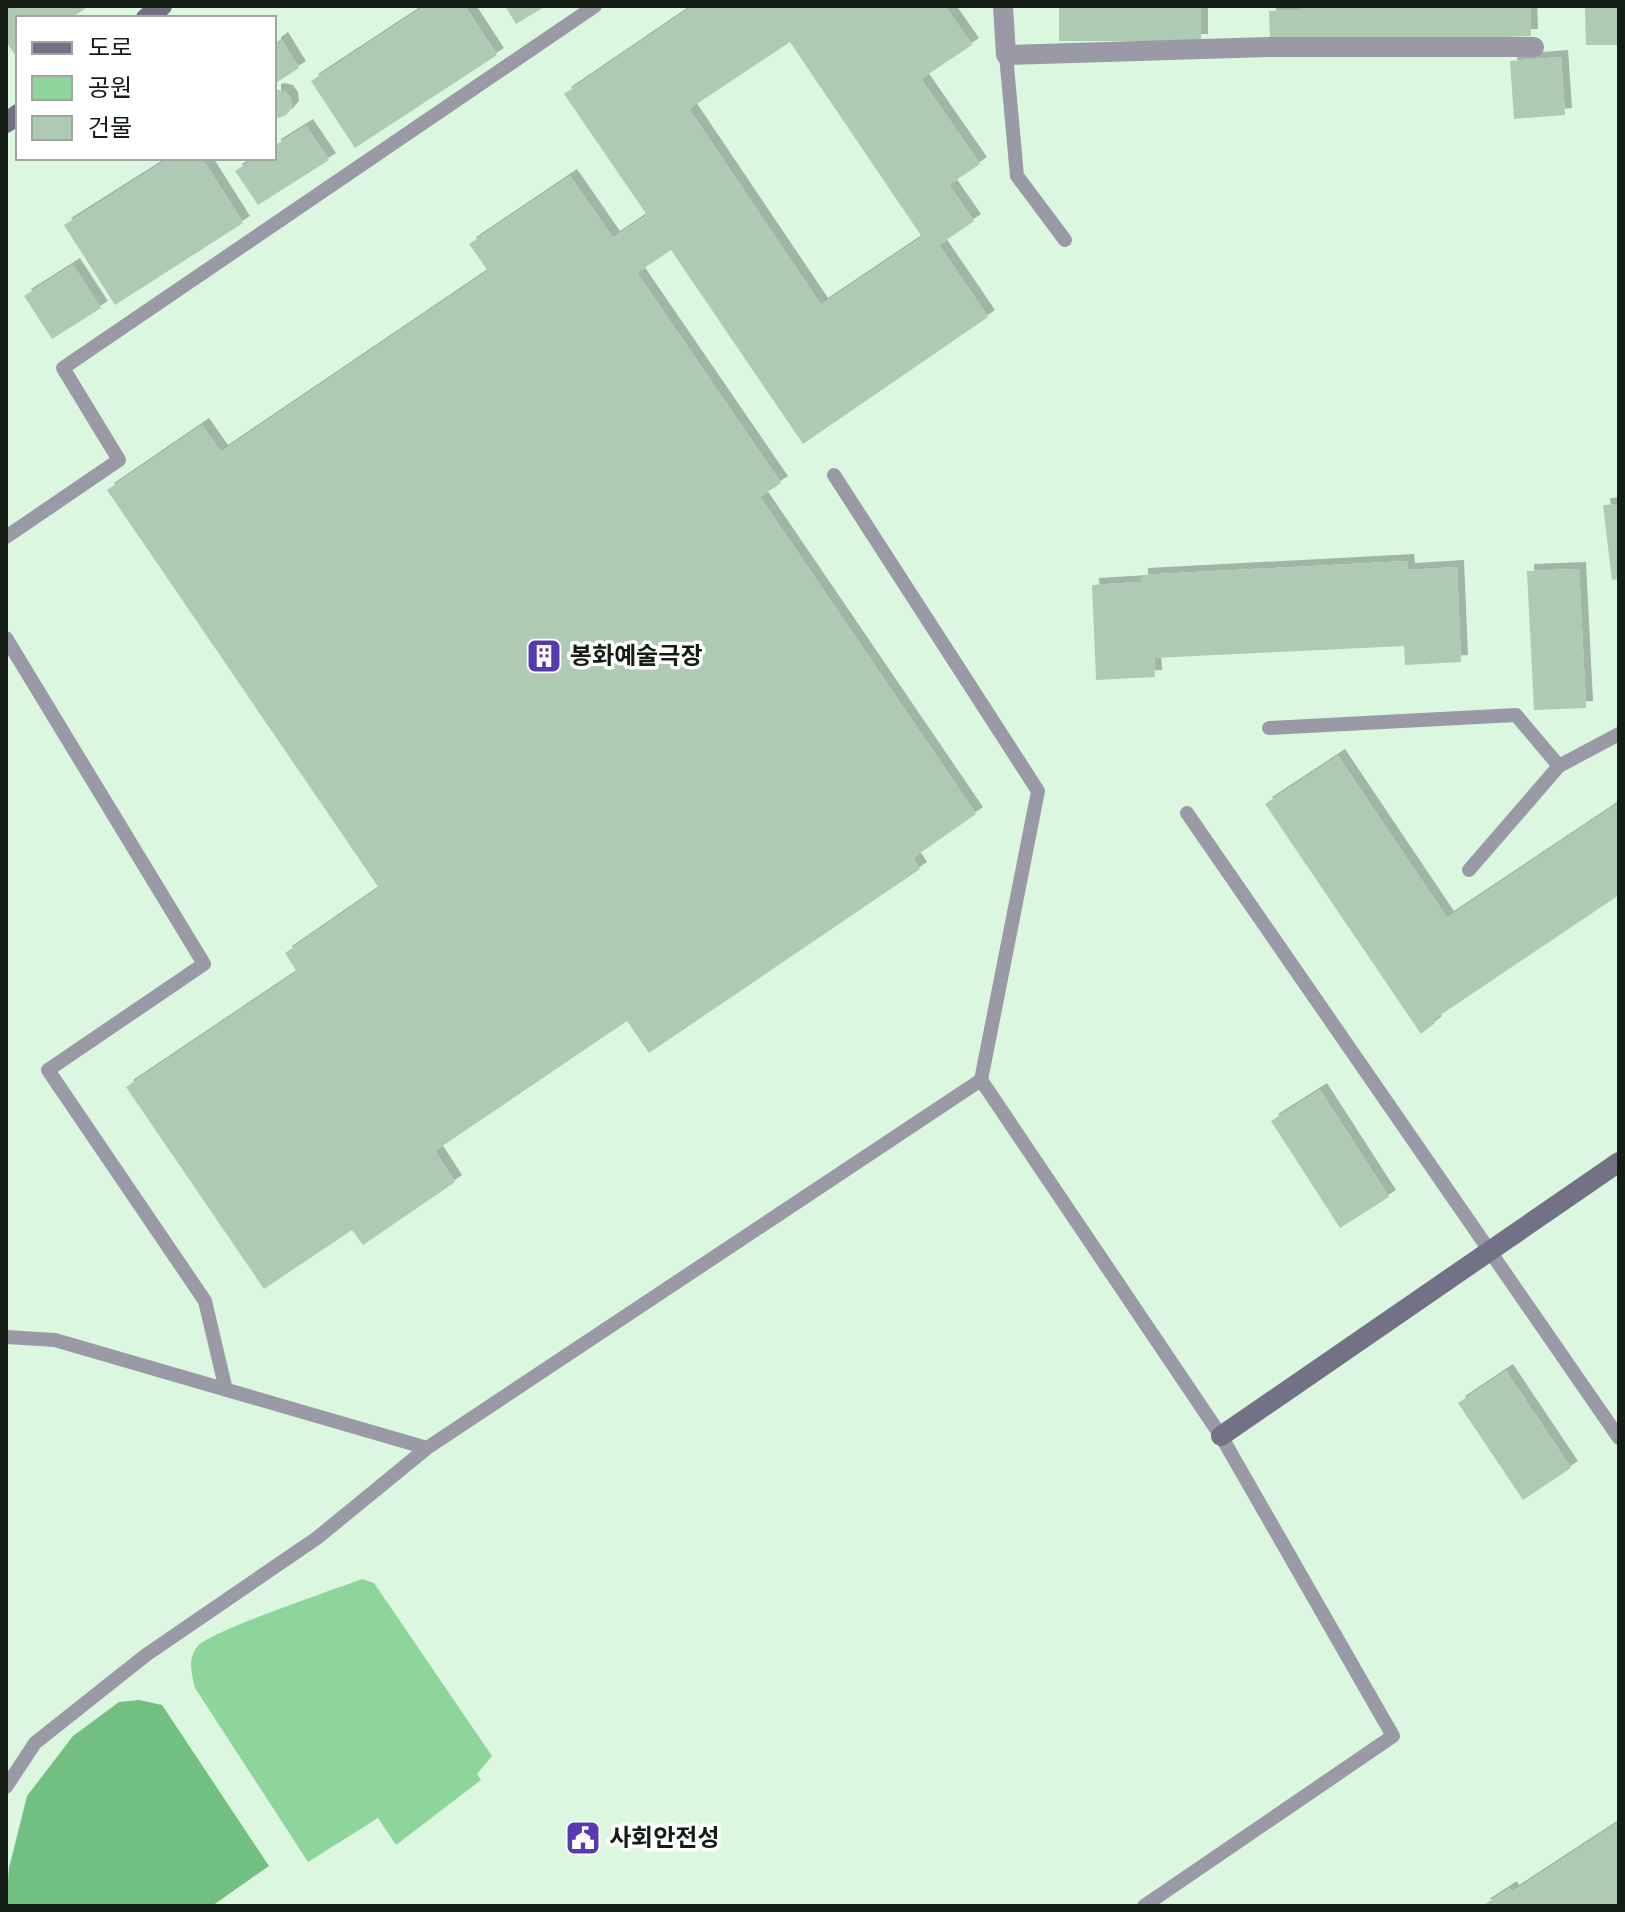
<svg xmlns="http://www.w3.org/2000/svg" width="1625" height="1912" font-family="'Space Grotesk','Noto Sans KR',sans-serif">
<defs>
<filter id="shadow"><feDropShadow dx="7" dy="-7" stdDeviation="0" flood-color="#0004"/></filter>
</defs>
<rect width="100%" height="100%" fill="#dbf7df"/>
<!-- green -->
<path fill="#8ed59c" d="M362 1579 374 1583 492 1756 477 1774 481 1780 396 1845 378 1818 308 1862 195 1688C192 1673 187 1661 197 1647 207 1632 336 1589 362 1579Z"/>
<!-- forest -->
<path fill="#71c082" d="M139 1700 162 1705 269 1866 212 1906H6L9 1868 27 1796 73 1736 119 1702Z"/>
<!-- building -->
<path fill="#afcab3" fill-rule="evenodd" filter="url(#shadow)" d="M6 6H89L71 18H18L16 56 6 42Z
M425 6H465L497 55 355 148 311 81Z
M505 6H546L516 24Z
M693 6H945L972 45 921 79 980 164 949 185 974 221 939 245 988 317 803 444 671 250 637 273 781 483 760 497 976 814 913 858 920 869 649 1053 627 1021 435 1151 455 1182 363 1245 352 1230 264 1289 126 1087 297 972 285 953 379 888 107 490 202 425 221 452 488 271 469 244 570 176 613 238 647 215 564 94ZM790 42 922 237 821 305 689 109Z
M1059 6H1201V41H1059Z
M1300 6H1530L1531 36 1301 43V37H1270L1269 11 1300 10Z
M1585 6H1619V45H1586Z
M281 39 299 68 274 84V44Z
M1561 57 1565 115 1514 119 1510 61Z
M278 90 286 92 291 99 292 108 286 115 279 118 274 116V91Z
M306 126 329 160 258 205 235 171 255 158H274V146Z
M170 158H202L243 223 115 305 64 225Z
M73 265 101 308 52 339 24 296Z
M1619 504V579L1612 580 1603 505Z
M1407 561 1408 570 1457 567 1461 662 1405 665 1404 646 1154 658 1155 677 1096 680 1092 585 1141 582V575Z
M1579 569 1586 708 1534 710 1527 571Z
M1338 756 1447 918 1619 803V895L1433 1020 1435 1023 1421 1034 1265 804Z
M1320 1090 1389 1197 1340 1228 1271 1121Z
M1506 1371 1571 1468 1523 1500 1458 1403Z
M1619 1822V1906H1482L1510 1888 1512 1892Z"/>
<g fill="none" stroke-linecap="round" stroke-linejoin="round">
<!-- lane -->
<path stroke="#9a9aa7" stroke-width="14" d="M1006 55 1017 176 1065 240
M834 475 1038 791 981 1080
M6 537 119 460 63 368 595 6
M6 638 204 964 48 1070 205 1301 226 1390
M1269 728 1516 715 1559 766
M1187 813 1619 1438
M1469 870 1559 766 1619 734
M6 1337 55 1340 427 1448
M6 1787 35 1743 146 1655 317 1538 427 1448 981 1080 1221 1436 1393 1736 1144 1906"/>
<!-- street -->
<path stroke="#9a9aa7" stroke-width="20" d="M1003 6 1006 55 1268 47H1534"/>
<!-- secondary -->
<path stroke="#727185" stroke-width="20" d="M146 18 162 6
M6 123 18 114
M1221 1436 1619 1162"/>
</g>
<!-- icons -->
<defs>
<symbol id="building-square" viewBox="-11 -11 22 22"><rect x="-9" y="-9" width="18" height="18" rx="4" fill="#5739b1" stroke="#fff"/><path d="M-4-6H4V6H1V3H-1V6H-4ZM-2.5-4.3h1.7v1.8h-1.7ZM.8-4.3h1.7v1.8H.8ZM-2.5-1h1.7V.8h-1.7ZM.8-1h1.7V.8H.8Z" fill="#fff"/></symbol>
<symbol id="civic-square" viewBox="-11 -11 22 22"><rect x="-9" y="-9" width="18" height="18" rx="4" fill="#5739b1" stroke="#fff"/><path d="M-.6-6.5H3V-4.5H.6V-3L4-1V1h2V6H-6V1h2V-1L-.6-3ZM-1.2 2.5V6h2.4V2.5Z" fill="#fff"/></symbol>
</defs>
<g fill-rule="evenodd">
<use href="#building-square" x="524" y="636" width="40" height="40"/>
<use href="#civic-square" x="563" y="1818" width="40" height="40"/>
</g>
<g text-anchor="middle" stroke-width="7" stroke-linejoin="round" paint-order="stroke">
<!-- poi labels -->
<g font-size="24" font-weight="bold" fill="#131d14" stroke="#fff" text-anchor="start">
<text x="570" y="664">봉화예술극장</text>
<text x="609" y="1846">사회안전성</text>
</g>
</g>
<!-- border -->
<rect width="1625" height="1912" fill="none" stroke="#131d14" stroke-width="16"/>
<!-- legend -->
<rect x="16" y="16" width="260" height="144" fill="#ffffff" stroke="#a1a5a1" stroke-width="2"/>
<rect x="32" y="42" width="40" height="12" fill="#727185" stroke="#a1a5a1" stroke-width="2"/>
<text x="88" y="56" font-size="24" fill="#131d14">도로</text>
<rect x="32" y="76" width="40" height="24" fill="#8ed59c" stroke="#a1a5a1" stroke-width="2"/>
<text x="88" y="96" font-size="24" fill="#131d14">공원</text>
<rect x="32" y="116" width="40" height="24" fill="#afcab3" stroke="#a1a5a1" stroke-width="2"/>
<text x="88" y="136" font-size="24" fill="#131d14">건물</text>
</svg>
